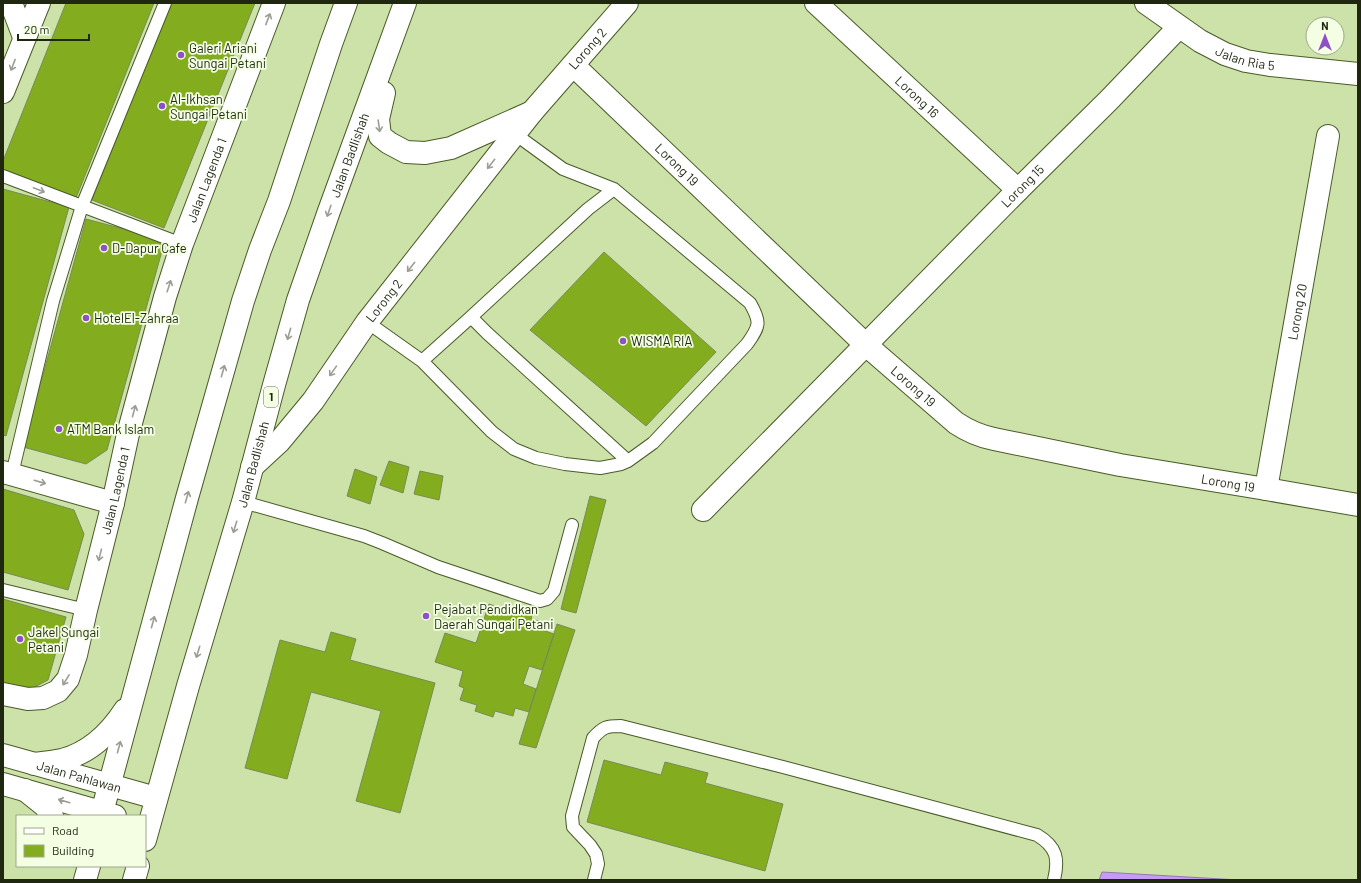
<svg xmlns="http://www.w3.org/2000/svg" width="1361" height="883" font-family="Barlow,sans-serif">
<rect width="100%" height="100%" fill="#cce2a9"/>
<!-- water -->
<path fill="#c69bf5" stroke="#9478b1" d="M1102 872 1239 880H1099Z"/>
<!-- building -->
<path fill="#83ac1e" stroke="#778b56" d="M66 3H154L76 198 3 169V161Z
M171 3H255L164 228 92 200Z
M3 189 69 207 6 436 3 435Z
M86 219 165 240 107 450 86 464 23 447Z
M604 252 716 352 646 426 530 330Z
M389 461 409 467 403 493 380 485Z
M355 469 377 477 370 504 347 496Z
M420 471 443 476 439 500 414 494Z
M3 489 74 510 84 534 68 590 3 572Z
M590 496 606 500 576 613 561 609Z
M3 599 66 617 48 680 29 690 3 683Z
M489 604 516 613 518 606 533 611 531 619 539 621 537 628 554 634 542 670 529 666 523 684 536 689 529 712 515 708 513 716 495 711 493 717 475 711 477 705 460 700 464 688 459 686 463 671 435 662 445 633 476 643Z
M557 624 575 630 536 748 519 744Z
M331 632 356 639 350 660 435 683 400 813 356 801 381 711 311 692 287 779 245 768 280 640 325 652Z
M604 760 661 775 665 762 708 773 705 783 783 804 765 871 587 822Z"/>
<g fill="none" stroke-linecap="round" stroke-linejoin="round">
<defs>
<path id="service" d="M3 176 182 244
M471 317 588 209 614 189
M367 322 422 361 471 317 487 333 628 461 653 443 747 344C760 326 761 322 750 303L614 189 563 169 515 134
M422 361 492 432 514 449 536 458 565 464 600 468 621 464 628 461
M12 474 53 301 82 206 165 3
M243 502 364 536 382 543 438 567 540 601 547 599 554 591 572 525
M3 590 86 610
M594 880 598 864 596 854 590 845 573 827 572 816 593 738C603 727 606 726 621 726L783 767 1037 835C1057 847 1059 859 1054 880"/>
<g id="minor">
<path d="M11 3 24 37"/>
<path id="s1" d="M816 3 1018 190"/>
<path id="s2" d="M1146 3 1200 41 1225 54 1246 61 1270 65 1358 74"/>
<path id="s3" d="M573 65 866 345 956 423C968 431 979 436 994 439L1120 465 1266 489 1358 505"/>
<path d="M3 92 39 3"/>
<path id="s4" d="M252 467 279 442 313 401 367 322 532 112 627 3"/>
<path d="M3 472 113 503"/>
<path id="s5" d="M1266 489 1328 136"/>
<path id="s6" d="M703 510 1018 190 1109 100 1179 27"/>
<path id="s7" d="M3 694 28 699 43 698 58 691 68 679 76 655 86 610 113 503 128 434 165 297 182 244 274 3"/>
</g>
<g id="tertiary">
<path id="s8" d="M3 755 156 798"/>
<path d="M3 784 115 816"/>
</g>
<g id="primary">
<path d="M384 93 378 119 380 136 389 143 406 152 425 153 451 148 532 112"/>
<path d="M34 764C43 763 53 762 62 760 89 753 110 733 125 710"/>
<path d="M25 790 45 806 52 816"/>
<path d="M101 816 187 498 243 301 260 250 279 201 331 44 346 3"/>
<path id="s9" d="M145 840 188 686 243 502 274 385 298 300 329 211 405 3"/>
<path d="M85 880 89 866"/>
<path d="M134 880 138 866"/>
</g>
</defs>
<!-- service casing -->
<use href="#service" stroke="#495b27" stroke-width="14"/>
<!-- minor casing -->
<use href="#minor" stroke="#495b27" stroke-width="24"/>
<!-- tertiary casing -->
<use href="#tertiary" stroke="#495b27" stroke-width="24"/>
<!-- primary casing -->
<use href="#primary" stroke="#495b27" stroke-width="24"/>
<!-- service -->
<use href="#service" stroke="#fff" stroke-width="12"/>
<!-- minor -->
<use href="#minor" stroke="#fff" stroke-width="22"/>
<!-- tertiary -->
<use href="#tertiary" stroke="#fff" stroke-width="22"/>
<!-- primary -->
<use href="#primary" stroke="#fff" stroke-width="22"/>
</g>
<!-- one-way arrows -->
<defs><path id="oneway-shaft" d="M-6 0H5M1.5-3L5.5 0L1.5 3" fill="none" stroke-width="1.6" stroke-linecap="round" stroke-linejoin="round"/></defs>
<g stroke="#9a9e94">
<use href="#oneway-shaft" transform="translate(268 19) rotate(-69)"/>
<use href="#oneway-shaft" transform="translate(13 65) rotate(111)"/>
<use href="#oneway-shaft" transform="translate(379 126) rotate(82)"/>
<use href="#oneway-shaft" transform="translate(491 164) rotate(128)"/>
<use href="#oneway-shaft" transform="translate(39 190) rotate(21)"/>
<use href="#oneway-shaft" transform="translate(329 211) rotate(109)"/>
<use href="#oneway-shaft" transform="translate(411 267) rotate(128)"/>
<use href="#oneway-shaft" transform="translate(169 286) rotate(-72)"/>
<use href="#oneway-shaft" transform="translate(289 334) rotate(106)"/>
<use href="#oneway-shaft" transform="translate(223 371) rotate(-74)"/>
<use href="#oneway-shaft" transform="translate(333 371) rotate(125)"/>
<use href="#oneway-shaft" transform="translate(134 411) rotate(-75)"/>
<use href="#oneway-shaft" transform="translate(40 482) rotate(16)"/>
<use href="#oneway-shaft" transform="translate(187 497) rotate(-74)"/>
<use href="#oneway-shaft" transform="translate(235 527) rotate(107)"/>
<use href="#oneway-shaft" transform="translate(100 555) rotate(104)"/>
<use href="#oneway-shaft" transform="translate(153 622) rotate(-75)"/>
<use href="#oneway-shaft" transform="translate(198 652) rotate(107)"/>
<use href="#oneway-shaft" transform="translate(66 680) rotate(122)"/>
<use href="#oneway-shaft" transform="translate(119 747) rotate(-75)"/>
<use href="#oneway-shaft" transform="translate(64 801) rotate(-164)"/>
</g>
<!-- markers -->
<g fill="#8d50c6" stroke="#f3fee2" stroke-width="1.5">
<circle cx="181" cy="55" r="4"/>
<circle cx="162" cy="106" r="4"/>
<circle cx="104" cy="248" r="4"/>
<circle cx="86" cy="318" r="4"/>
<circle cx="623" cy="341" r="4"/>
<circle cx="59" cy="429" r="4"/>
<circle cx="426" cy="616" r="4"/>
<circle cx="20" cy="639" r="4"/>
</g>
<g text-anchor="middle" stroke-width="3.5" stroke-linejoin="round" paint-order="stroke">
<!-- shield labels -->
<rect fill="#f3fee2" stroke="#5f6850" stroke-width="1" x="264" y="387" width="14" height="20" rx="3"/>
<g font-size="12" font-weight="bold" fill="#1f2711">
<text x="271" y="401">1</text>
</g>
<!-- poi labels -->
<g font-size="13" fill="#1f2711" stroke="#f3fee2" text-anchor="start">
<text x="189" y="53">Galeri Ariani<tspan x="189" dy="15">Sungai Petani</tspan></text>
<text x="170" y="104">Al-Ikhsan<tspan x="170" dy="15">Sungai Petani</tspan></text>
<text x="112" y="253">D-Dapur Cafe</text>
<text x="94" y="323">HotelEl-Zahraa</text>
<text x="631" y="346">WISMA RIA</text>
<text x="67" y="434">ATM Bank Islam</text>
<text x="434" y="614">Pejabat Pendidkan<tspan x="434" dy="15">Daerah Sungai Petani</tspan></text>
<text x="28" y="637">Jakel Sungai<tspan x="28" dy="15">Petani</tspan></text>
</g>
<!-- street labels -->
<g font-size="13" fill="#1f2711" stroke="#f3fee2">
<text dy="5" stroke="none"><textPath href="#s4" startOffset="537">Lorong 2</textPath></text>
<text dy="5" stroke="none"><textPath href="#s2" startOffset="115">Jalan Ria 5</textPath></text>
<text dy="5" stroke="none"><textPath href="#s1" startOffset="138">Lorong 16</textPath></text>
<text dy="5" stroke="none"><textPath href="#s9" startOffset="715">Jalan Badlishah</textPath></text>
<text dy="5" stroke="none"><textPath href="#s3" startOffset="144">Lorong 19</textPath></text>
<text dy="5" stroke="none"><textPath href="#s7" startOffset="591">Jalan Lagenda 1</textPath></text>
<text dy="5" stroke="none"><textPath href="#s6" startOffset="455">Lorong 15</textPath></text>
<text dy="5" stroke="none"><textPath href="#s4" startOffset="213">Lorong 2</textPath></text>
<text dy="5" stroke="none"><textPath href="#s5" startOffset="180">Lorong 20</textPath></text>
<text dy="5" stroke="none"><textPath href="#s3" startOffset="468">Lorong 19</textPath></text>
<text dy="5" stroke="none"><textPath href="#s9" startOffset="391">Jalan Badlishah</textPath></text>
<text dy="5" stroke="none"><textPath href="#s3" startOffset="804">Lorong 19</textPath></text>
<text dy="5" stroke="none"><textPath href="#s7" startOffset="267">Jalan Lagenda 1</textPath></text>
<text dy="5" stroke="none"><textPath href="#s8" startOffset="79">Jalan Pahlawan</textPath></text>
</g>
</g>
<!-- border -->
<rect width="1361" height="883" fill="none" stroke="#1f2711" stroke-width="8"/>
<!-- legend -->
<rect x="16" y="815" width="130" height="52" fill="#f3fee2" stroke="#9ea88e"/>
<rect x="24" y="828" width="20" height="6" fill="#ffffff" stroke="#9ea88e"/>
<text x="52" y="835" font-size="12" fill="#1f2711">Road</text>
<rect x="24" y="845" width="20" height="12" fill="#83ac1e" stroke="#9ea88e"/>
<text x="52" y="855" font-size="12" fill="#1f2711">Building</text>
<!-- north arrow -->
<g transform="translate(1325 36)"><circle r="19" fill="#f3fee2" stroke="#9ea88e"/>
<path d="M0-3L7 15L0 10L-7 15Z" fill="#8d50c6"/>
<text y="-6" font-size="11" font-weight="bold" text-anchor="middle" fill="#1f2711">N</text>
</g>
<!-- scale -->
<path d="M18 34v6h71v-6" fill="none" stroke="#1f2711" stroke-width="2"/>
<text x="24" y="34" font-size="12" fill="#1f2711" stroke="#f3fee2" stroke-width="3" paint-order="stroke">20 m</text>
</svg>
